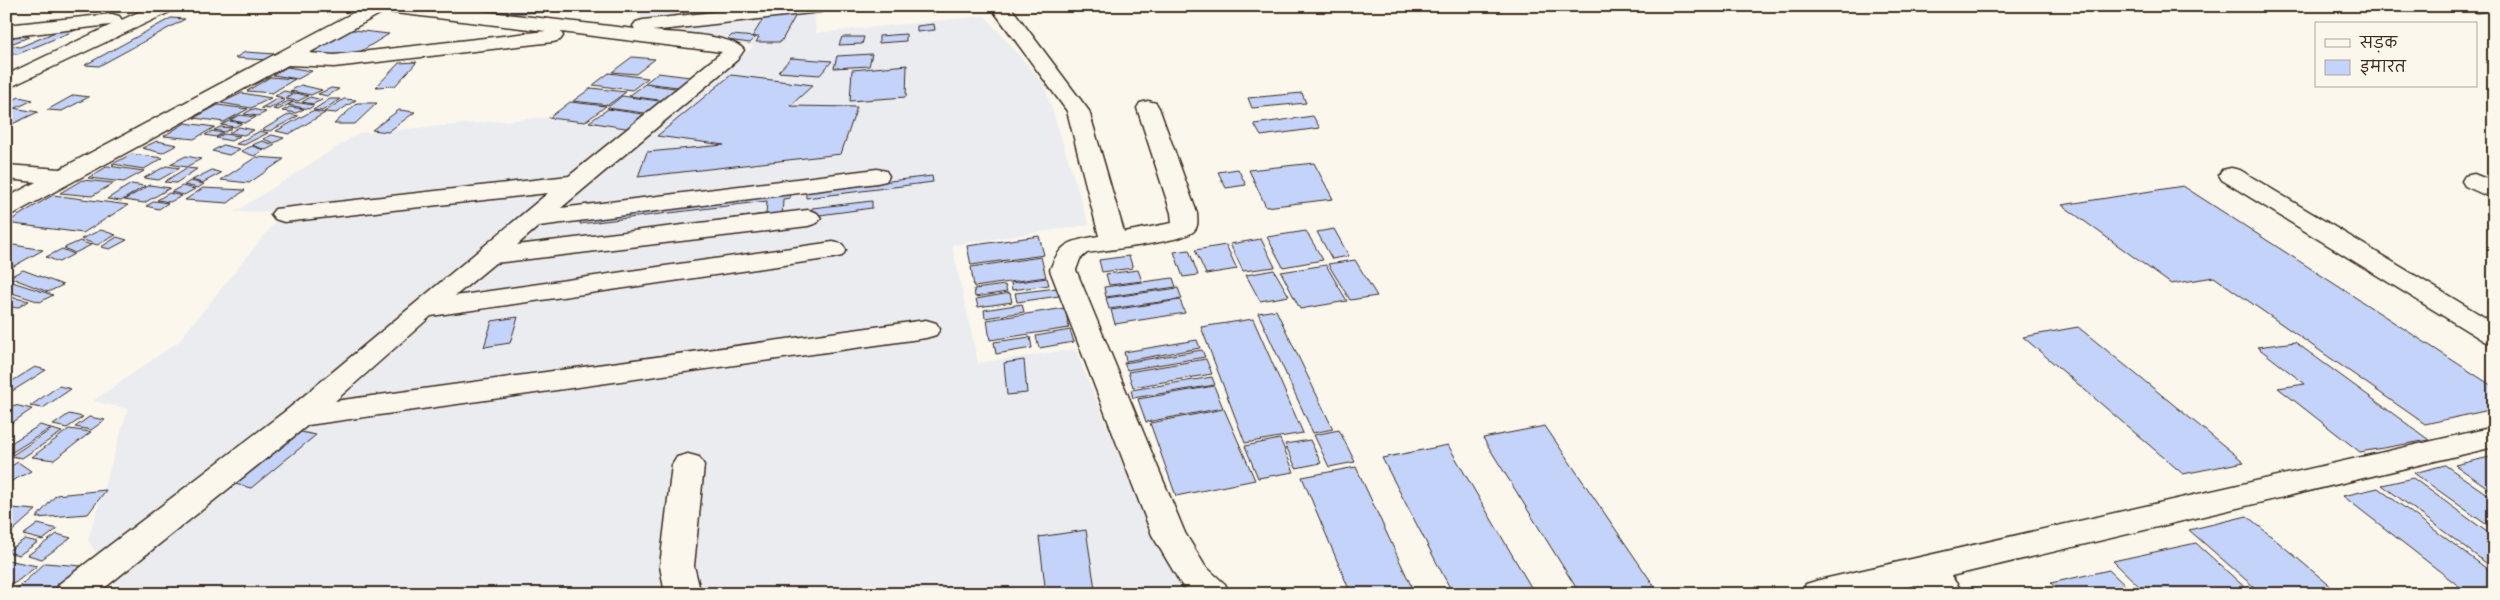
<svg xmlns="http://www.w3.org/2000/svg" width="2500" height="600" font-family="'Architects Daughter','Playpen Sans Deva',sans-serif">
<rect width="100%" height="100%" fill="#fbf7ec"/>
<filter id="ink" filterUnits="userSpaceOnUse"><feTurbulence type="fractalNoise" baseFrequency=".02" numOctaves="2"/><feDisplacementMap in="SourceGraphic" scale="10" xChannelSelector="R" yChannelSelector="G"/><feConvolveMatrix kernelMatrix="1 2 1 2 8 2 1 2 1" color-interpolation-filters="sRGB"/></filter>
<g filter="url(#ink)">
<!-- built -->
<path fill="#eaecf0" d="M646 6H758L638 19Z
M814 12 816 33 985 16 1044 84 1089 225 952 245 978 363 1075 349 1141 507 1187 594H107L116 586 88 540 128 409 93 401 178 342 284 211 235 212 359 133 549 117 646 132 754 46 639 32Z"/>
<!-- building -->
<path fill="#c3d3f9" stroke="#3b2a1e" d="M500 6H550L545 12 493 14Z
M685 6H775L683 15Z
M2463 6H2494V11L2477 13Z
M797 13 781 42H756L759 37H752L765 16Z
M171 18 185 19 99 66 85 65Z
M934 24 935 30 917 32V26Z
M65 28 76 30 18 54 6 52V40L19 35 29 37 8 45 20 47Z
M345 29 389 34 350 58 304 53Z
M906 34V41L879 43V36Z
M732 35 756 37 750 43 727 40Z
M842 37H864L862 44 839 45Z
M245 52 276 54 267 60 235 58Z
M872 54 869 66 834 68 837 56Z
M632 57 655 59 636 74 612 72Z
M791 58 832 61 820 75 778 72Z
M417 62 395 86 376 87 399 63Z
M907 65 906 97 850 101 852 70Z
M287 67 312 71 298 79 273 75Z
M609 73 648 78 632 90 593 85Z
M658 73 698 78 686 88 645 83Z
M731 75 813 85 790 106 857 107 841 154 638 177 647 152 724 145 657 136Z
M270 77 295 79 272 93 247 91Z
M645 84 682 89 666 101 629 96Z
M301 85 322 90 311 95 290 91Z
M331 88 339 89 327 96 318 94Z
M591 88 626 92 608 105 573 101Z
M284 91 294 93 284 98 275 96Z
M242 93 271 98 251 108 221 103Z
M296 93 308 96 298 101 286 99Z
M1302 93 1306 103 1252 108 1248 98Z
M74 95 89 97 62 111 47 110Z
M622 96 667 102 652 114 607 108Z
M19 97 33 100 16 108 6 106V104Z
M310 97 322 100 313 104 302 102Z
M277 99 285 100 269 109 261 108Z
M330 99H340L322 111 313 110Z
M344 99 356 100 336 113 324 112Z
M288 101 293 102 278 110 273 109Z
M293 102 314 105 309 109 288 105Z
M570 102 606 106 585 122 549 118Z
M357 103H377L355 124H334Z
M218 105 248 109 224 122 194 118Z
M6 107 38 112 8 126H6Z
M290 107 304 109 296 113 282 111Z
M252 109 266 112 258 116 244 114Z
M608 109 649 115 631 129 589 122Z
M399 110 415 112 388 132 372 130Z
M312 111 325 113 289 134 276 131Z
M290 114 298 116 270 131 262 130Z
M240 115 256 117 245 123 230 120Z
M1313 116 1320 128 1261 136 1254 124Z
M229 121 242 123 235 127 221 125Z
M185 123 215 127 194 139 164 136Z
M220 127 232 128 225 132 214 130Z
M239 127 254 130 244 135 229 133Z
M212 131 223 133 216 137 205 135Z
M260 131 268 133 244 145 236 144Z
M224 134 240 136 231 141 216 138Z
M272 135 284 138 274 143 263 139Z
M157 141 177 145 162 153 142 148Z
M262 141 275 145 266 150 252 145Z
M223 145 240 149 229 155 212 151Z
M252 146 264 150 254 156 241 151Z
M132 154 163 158 144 169 112 164Z
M186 156 201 159 186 167 170 164Z
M256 157 284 159 249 183 221 180Z
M1314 163 1333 199 1266 207 1249 170Z
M108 166 144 171 124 182 88 178Z
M166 166 180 168 159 180 144 178Z
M186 168 197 169 176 183 164 182Z
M1238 169 1246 185 1226 188 1218 172Z
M212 170 221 173 202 183 192 180Z
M932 176 933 182 806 198V191Z
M82 180 114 183 92 196 60 193Z
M190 181 204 184 198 188 184 185Z
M131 184 145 186 121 201 107 199Z
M150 185 170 188 144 203 124 200Z
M182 186 195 189 184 195 171 192Z
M2183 186 2494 387V409L2425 424 2214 277 2171 284 2062 205Z
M203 188 245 190 228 203 185 200Z
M791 192 790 198 783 199 782 218 717 226 718 220 766 214 767 201 580 224 581 218Z
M169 193 182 196 170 202 157 200Z
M53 195 128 205 83 233 6 223Z
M155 201 168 203 159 209 146 206Z
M872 201V208L812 216V208Z
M1334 229 1349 256 1332 259 1317 232Z
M101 230 116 235 97 245 81 239Z
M1306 231 1323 260 1283 267 1267 237Z
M1039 236 1044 255 971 265 967 246Z
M117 237 127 240 110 249 101 247Z
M1261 239 1275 267 1243 271 1230 244Z
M80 241 91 245 75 253 64 248Z
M14 245 43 250 12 267 6 266V249Z
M1226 245 1237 269 1206 274 1195 250Z
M62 249 74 254 59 262 46 257Z
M1189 250 1198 275 1183 277 1174 252Z
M1129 256 1133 268 1102 272 1099 260Z
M1041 257 1046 277 974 287 971 267Z
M1355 260 1377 296 1350 300 1328 264Z
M1326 265 1347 301 1300 309 1281 272Z
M23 270 63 285 48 292 9 277Z
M1138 270 1142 281 1109 285 1106 274Z
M1274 270 1289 296 1260 301 1246 275Z
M1047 278 1049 285 1012 290 1011 283Z
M1173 278 1176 287 1106 297 1104 287Z
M6 280 53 295 40 302 6 291Z
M1005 285 1007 292 975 297 974 289Z
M1057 288 1059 296 1017 302 1015 293Z
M1178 288 1182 299 1109 309 1106 298Z
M1010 293 1012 302 978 307 976 299Z
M6 296 29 301 17 308 6 306Z
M1180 300 1185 313 1115 324 1111 310Z
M1022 304 1024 312 985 318 984 310Z
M1065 308 1069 328 990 340 987 320Z
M1276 310 1333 429 1313 433 1258 313Z
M518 317 510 343 484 347 492 321Z
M1253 319 1303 433 1245 443 1201 327Z
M2078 327 2244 462 2183 474 2023 337Z
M1070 330 1074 342 1039 348 1036 336Z
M1030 337 1032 348 996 354 994 342Z
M1197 340 1200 348 1126 361 1124 352Z
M2295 342 2429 440 2360 452 2278 388 2305 384 2257 347Z
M1202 350 1205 357 1127 370 1124 363Z
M1206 359 1212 374 1133 387 1128 372Z
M1024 360 1027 393 1007 395 1004 363Z
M35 367 46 370 6 395V385Z
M1212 377 1215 385 1133 398 1131 390Z
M59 386 71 389 43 408 30 406Z
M1214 386 1223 408 1146 422 1138 399Z
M14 405 32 409 6 427V410Z
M1224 409 1255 480 1176 496 1150 423Z
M69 414 83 417 67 428 53 425Z
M89 417 105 420 91 430 75 427Z
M40 425 51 428 6 456V446Z
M1545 426 1657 590 1642 594H1580L1483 438Z
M52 429 62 432 22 458 11 456Z
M69 429 91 432 54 460 32 457Z
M1339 430 1355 462 1329 467 1314 435Z
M301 432 316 435 251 488 235 484Z
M1280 439 1294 472 1258 478 1245 446Z
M1310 440 1321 463 1296 468 1285 444Z
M1448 445 1535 594H1453L1382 458Z
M2494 456V492L2455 465Z
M18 462 31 471 6 484V469Z
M2445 465 2494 499V530L2414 473Z
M1356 467 1415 594H1351L1302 477Z
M2413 478 2494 537V569L2382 485Z
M2378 488 2494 574V594H2469L2343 496Z
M106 490 88 514 36 518 56 495Z
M12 508 36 510 6 537V512Z
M2247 516 2340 594H2262L2189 530Z
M38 524 57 529 43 540 23 535Z
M1086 530 1095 589 1066 594H1046L1039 537Z
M57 534 71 538 42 559 28 555Z
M25 539 38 542 19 555 6 552Z
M2196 543 2252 594H2147L2113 561Z
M7 560 37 566 15 583 6 581Z
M45 563 82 566 52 594H11Z
M2109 570 2134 594H2061L2051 583Z"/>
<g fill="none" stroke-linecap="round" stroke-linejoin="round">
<defs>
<path id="minor" d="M366 6H439L635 29 633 26 636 22 643 20 766 6H830L827 10 820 12 652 31C672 33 733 34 744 50L737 60 561 208 877 169 886 171 889 176 886 181 877 183 539 226 517 245 808 210 817 213 821 218 817 223 808 226 495 263 455 296 833 242 842 244 846 250 842 256 833 258 431 316 335 401 926 320 936 323 940 329 936 335 926 338 308 425 97 594H54L59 584 288 409 548 193 284 222 275 219 271 214 275 209 569 176 722 52 561 32 563 36 560 40 553 42 334 67 288 65 15 213 6 215V198L36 182 6 179V165L60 169ZM385 11 387 12 546 31 334 55 309 53Z
M990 6H1010L1089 111 1124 232 1172 223 1171 213 1137 108 1140 103 1148 101 1156 103 1159 108 1197 213C1197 219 1199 226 1194 231 1183 242 1106 250 1087 253L1080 259 1076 270 1185 533 1205 566 1225 584 1230 594H1190L1181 584 1152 535 1050 270C1060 242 1071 241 1099 236L1067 111Z
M112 14 119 16 122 20 119 24 6 37V25Z
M2231 168 2240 170 2494 323V344L2484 341 2222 180 2219 175 2222 170Z
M2474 174 2494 182V199L2465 186 2462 181 2465 176Z
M2494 427V447L1951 576 1964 594H1924L1916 585 1877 594H1801L1806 584 1819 580Z
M688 454 699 457 704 465 694 566 701 594H665L660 566 672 465 677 457Z"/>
<path id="major" d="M151 6H177L174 10 6 89V75Z"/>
</defs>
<!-- minor casing -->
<use href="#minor" stroke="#3b2a1e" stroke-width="3"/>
<!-- major casing -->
<use href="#major" stroke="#3b2a1e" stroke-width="3"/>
<!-- minor -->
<use href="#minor" fill="#fbf7ec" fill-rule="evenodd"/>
<!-- major -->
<use href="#major" fill="#fbf7ec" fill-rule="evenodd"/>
</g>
</g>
<!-- margin -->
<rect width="2500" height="600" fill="none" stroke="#fbf7ec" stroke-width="25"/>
<rect x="12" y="12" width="2475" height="575" fill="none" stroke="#3b2a1e" stroke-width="2" filter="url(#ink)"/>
<!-- legend -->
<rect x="2315" y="22" width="162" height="65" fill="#fbf7ec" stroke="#aea59a"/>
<rect x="2325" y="39" width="25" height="8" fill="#fbf7ec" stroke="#aea59a"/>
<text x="2360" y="48" font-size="15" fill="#3b2a1e">सड़क</text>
<rect x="2325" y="60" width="25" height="15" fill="#c3d3f9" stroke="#aea59a"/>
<text x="2360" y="72" font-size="15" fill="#3b2a1e">इमारत</text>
</svg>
